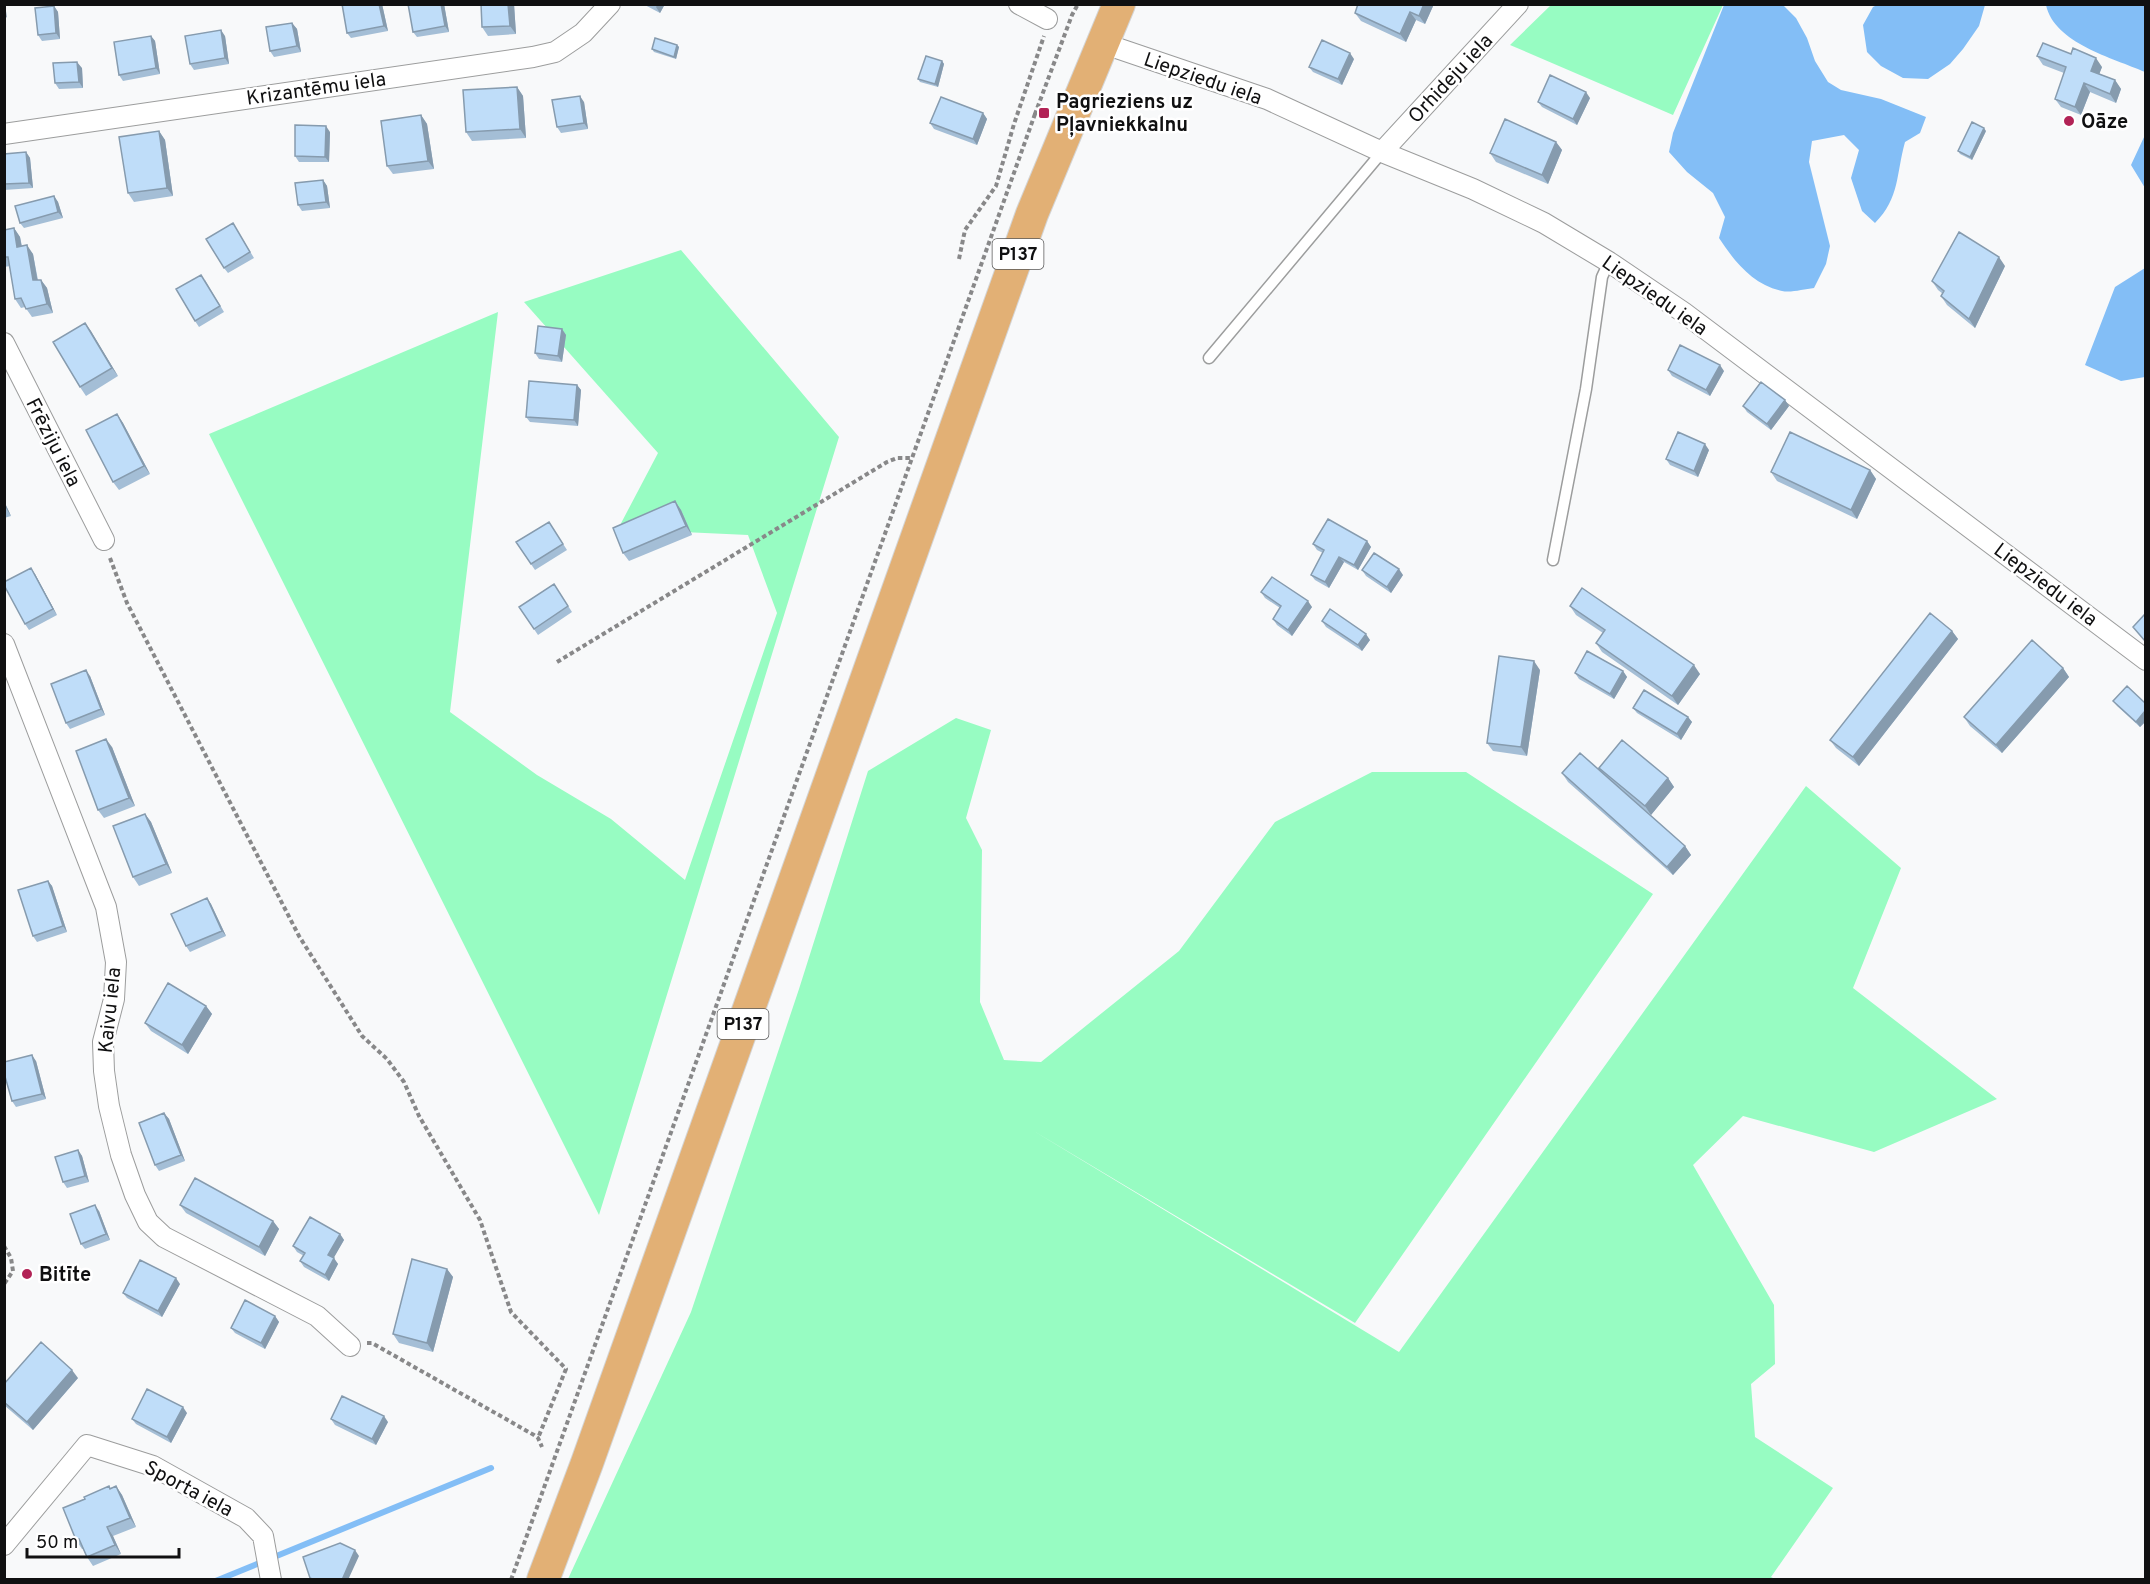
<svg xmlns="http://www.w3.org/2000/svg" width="2150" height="1584" font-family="Overpass,sans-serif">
<rect width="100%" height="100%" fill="#f8f9fa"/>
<!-- green -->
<path fill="#97fcc2" d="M1551 5V4L1723 5 1673 115 1510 45Z
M681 250 839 437 599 1215 209 434 498 312 450 712 537 775 611 819 685 880 777 613 748 535 618 529 658 453 524 302Z
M956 718 991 730 966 818 982 850 980 1002 1004 1060 1041 1062 1179 951 1275 822 1372 772H1466L1653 894 1355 1323 1032 1130 1399 1352 1806 786 1901 868 1853 988 1997 1099 1874 1152 1743 1116 1693 1165 1774 1305 1775 1364 1751 1384 1755 1437 1833 1488 1771 1577 1775 1579H568L691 1312 799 989 868 771Z"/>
<!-- water -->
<path fill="#83bef6" d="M1724 5H1783L1796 18 1807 38 1815 61 1828 82 1841 90 1881 99 1926 117 1920 133 1905 142C1896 174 1900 198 1875 223L1862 211 1851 178 1859 150 1844 135 1812 141 1809 162 1830 246 1826 264 1814 288C1804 289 1791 293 1782 291 1753 285 1734 261 1719 238L1725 217 1713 193 1687 172 1669 152 1673 133Z
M1877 5V4L1985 5 1979 26 1963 49 1950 64 1928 79 1903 78 1881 66 1867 52 1863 25 1873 7Z
M2046 5H2145V72C2113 58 2054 43 2046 5Z
M2145 135V188L2131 165Z
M2145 268V377L2121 381 2085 365 2115 287Z"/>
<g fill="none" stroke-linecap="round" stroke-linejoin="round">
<!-- stream -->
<path stroke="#83bef6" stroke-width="6" d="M218 1580 491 1468"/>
<defs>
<path id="service" d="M1209 358 1382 152
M1553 560 1586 389 1602 277 1609 262"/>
<path id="minor" d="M1019 4 1047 19
M1102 43 1267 99 1382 152 1473 189 1544 223 1609 262 1683 312 2146 660
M4 134 533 57 555 52 583 33 610 4
M1382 152 1518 4
M4 343 104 540
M4 644 106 907 116 962 114 999 103 1042 104 1071 109 1106 121 1155 135 1195 148 1222 164 1237 317 1316 350 1346
M4 1545 87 1445 153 1466 246 1518 263 1536 271 1580"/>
<path id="primary" d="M543 1580 587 1463 1032 214 1119 4"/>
</defs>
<!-- service casing -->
<use href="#service" stroke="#9c9d9d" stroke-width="13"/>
<!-- minor casing -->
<use href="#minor" stroke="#9c9d9d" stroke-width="22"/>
<!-- primary casing -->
<use href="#primary" stroke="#d4d4d4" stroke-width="34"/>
<!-- path -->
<path stroke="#888889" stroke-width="4" stroke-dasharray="4.5 3" stroke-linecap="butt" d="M1043 116 1035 114 1072 15 1078 4
M959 259 965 230 996 186 1014 124 1044 36
M110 558 127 603 299 936 362 1036 387 1059 404 1082 419 1116 480 1220 511 1312 566 1369 538 1438
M557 662 887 462 897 458H912
M4 1246 11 1258 13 1271 4 1284
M367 1343H372L534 1435 538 1438 542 1447
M511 1580 1035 114"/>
<!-- service -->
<use href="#service" stroke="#fff" stroke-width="10"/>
<!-- minor -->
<use href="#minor" stroke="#fff" stroke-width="20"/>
<!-- primary -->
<use href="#primary" stroke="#e2b075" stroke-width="32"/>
</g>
<!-- wall -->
<path fill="#a4bed6" d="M382 4 388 31 351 38 347 33Z
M444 4 449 32 417 37 413 32Z
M514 4 516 34 488 36 482 27Z
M643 4H665L660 13Z
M1358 4H1434L1425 24 1416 20 1406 42 1361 21 1355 13Z
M54 6 58 12 60 39 42 41 38 35Z
M292 23 297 29 301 52 274 57 270 51Z
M151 36 155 41 160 74 123 81 119 75Z
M225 36 229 64 194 70 190 64Z
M677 45 679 47 676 59 654 52 652 49Z
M2037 56 2102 67 2099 74 2115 80 2121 89 2116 103 2090 92 2081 115 2061 107 2055 99 2064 73 2043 65Z
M1354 59 1342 85 1313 72 1309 67Z
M942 61 944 64 938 87 920 82 918 79Z
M82 68 83 88 59 89 55 83Z
M517 87 523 96 526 138 472 141 466 132Z
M1590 98 1577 125 1542 107 1538 102Z
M584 102 588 129 561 133 557 127Z
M983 113 987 119 977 145 934 129 930 123Z
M421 115 427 124 434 169 393 174 387 166Z
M159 131 165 140 173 196 134 202 128 193Z
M1986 131 1972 160 1960 154 1958 151Z
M330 132 329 162H299L295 156Z
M1556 142 1562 150 1548 184 1496 162 1490 153Z
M26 152 30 158 33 188 4 190V154Z
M323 180 327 186 330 208 302 211 298 205Z
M54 196 58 202 63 218 24 228 20 223Z
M233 223 254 258 228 273 224 268Z
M14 228 20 237 22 246 33 254 38 280H41L47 288 53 313 32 317 25 307 21 308 15 299 10 266 4 267V230Z
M2005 266 1975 328 1947 305 1941 296 1943 294 1938 290 1932 281Z
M205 280 224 312 199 327 195 321Z
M85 323 118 376 86 396 80 387Z
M562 329 566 335 562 362 539 359 535 353Z
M1668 370 1724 371 1710 396 1672 376Z
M577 385 581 390 578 426 530 422 526 417Z
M1785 400 1789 406 1771 430 1747 412 1743 406Z
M117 414 123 423 150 474 119 490 113 482Z
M1709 450 1698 477 1670 465 1666 459Z
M1870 470 1876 479 1857 519 1777 481 1771 472Z
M4 501 11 516 4 518Z
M675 501 681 510 692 535 629 561 623 553Z
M549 522 567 550 535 570 516 542Z
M1367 541 1371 547 1358 570 1344 562 1329 588 1315 580 1311 575 1323 553 1317 550 1313 544Z
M1362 570 1403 575 1391 593 1366 576Z
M35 574 57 615 29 630 25 624Z
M554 584 572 612 538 635 519 607Z
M1261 592 1312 607 1292 636 1277 625 1273 619 1280 608 1265 598Z
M1570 606 1700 674 1678 705 1602 652 1596 643 1603 633 1576 615Z
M1322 621 1370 640 1362 651 1326 627Z
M1952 631 1958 639 1859 766 1836 748 1830 740Z
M2063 668 2069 677 2002 753 1970 726 1964 717Z
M1540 670 1527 756 1493 751 1487 743Z
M1623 671 1627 677 1614 699 1579 679 1575 673Z
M90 676 105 715 70 729 66 723Z
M2113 701 2145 703V722L2140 727 2117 706Z
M1633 708 1688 717 1692 722 1681 740 1637 713Z
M112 747 135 806 104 818 98 810Z
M1599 768 1668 778 1674 787 1651 815 1634 801 1685 846 1691 855 1673 875 1568 782 1562 773 1601 772Z
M145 814 151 822 172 873 139 886 133 877Z
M48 881 52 886 67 932 37 942 33 936Z
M207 898 211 904 226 936 190 952 186 946Z
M206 1006 212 1014 188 1054 151 1031 145 1023Z
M36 1061 46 1099 16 1107 12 1101Z
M164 1113 169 1119 185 1161 159 1171 155 1165Z
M78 1150 82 1156 89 1182 67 1188 63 1182Z
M180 1205 273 1221 279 1229 265 1256 186 1213Z
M99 1211 110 1240 85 1249 81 1244Z
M340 1234 344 1240 333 1258 338 1264 329 1281 304 1267 300 1261 304 1256 297 1252 293 1246Z
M447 1269 453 1277 433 1352 399 1343 393 1334Z
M180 1284 162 1317 127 1298 123 1293Z
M275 1316 279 1322 265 1349 235 1333 231 1328Z
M78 1378 33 1430 4 1405V1384Z
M187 1413 171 1443 136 1424 132 1419Z
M331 1419 388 1422 376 1445 335 1425Z
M116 1486 122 1495 136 1527 113 1536 121 1554 93 1566 87 1557 83 1549H82L76 1540 110 1488Z"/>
<!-- shaded-wall -->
<path fill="#869bae" d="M4 4H5L7 18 4 14Z
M379 4H382L388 31 384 26Z
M441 4H444L449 32 445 26Z
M508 4H514L516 34 510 26Z
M658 4H665L660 13 656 7Z
M1424 4H1434L1425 24 1419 16Z
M54 6 58 12 60 39 56 33Z
M1410 12 1416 20 1406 42 1400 34Z
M292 23 297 29 301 52 297 46Z
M221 30 225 36 229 64 225 58Z
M151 36 155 41 160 74 156 68Z
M677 45 679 47 676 59 674 57Z
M1350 53 1354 59 1342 85 1338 79Z
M2096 58 2102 67 2097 80 2091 71Z
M942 61 944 64 938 87 935 84Z
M77 62 82 68 83 88 79 82Z
M2115 80 2121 89 2116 103 2110 94Z
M2084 83 2090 92 2081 115 2075 107Z
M517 87 523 96 526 138 520 129Z
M1586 92 1590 98 1577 125 1573 119Z
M580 96 584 102 588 129 584 123Z
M983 113 987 119 977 145 973 139Z
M421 115 427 124 434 169 428 161Z
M326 126 330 132 329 162 325 157Z
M1984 128 1986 131 1972 160 1970 157Z
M159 131 165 140 173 196 167 188Z
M1556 142 1562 150 1548 184 1542 175Z
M26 152 30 158 33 188 29 183Z
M323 180 327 186 330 208 326 202Z
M54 196 58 202 63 218 58 212Z
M14 228 20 237 23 255 17 247Z
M27 245 33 254 39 289 33 280Z
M1999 257 2005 266 1975 328 1969 319Z
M41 280 47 288 53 313 47 304Z
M85 323 91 331 118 376 112 368Z
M562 329 566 335 562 362 558 356Z
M1720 365 1724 371 1710 396 1706 390Z
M577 385 581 390 578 426 574 420Z
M1785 400 1789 406 1771 430 1767 424Z
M117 414 123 423 150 474 144 466Z
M1705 444 1709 450 1698 477 1694 471Z
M1870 470 1876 479 1857 519 1851 510Z
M4 501 11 516 4 505Z
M675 501 681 510 692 535 686 526Z
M1367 541 1371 547 1358 570 1354 565Z
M1339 557 1344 562 1329 588 1325 582Z
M31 568 35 574 57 615 53 609Z
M1399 569 1403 575 1391 593 1387 587Z
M1308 601 1312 607 1292 636 1288 630Z
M1952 631 1958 639 1859 766 1853 757Z
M1366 634 1370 640 1362 651 1358 645Z
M1534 661 1540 670 1527 756 1521 747Z
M1694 665 1700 674 1678 705 1672 696Z
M2063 668 2069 677 2002 753 1996 745Z
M86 670 90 676 105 715 101 709Z
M1623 671 1627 677 1614 699 1610 694Z
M2145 711V722L2140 727 2136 722Z
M1688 717 1692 722 1681 740 1677 734Z
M106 739 112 747 135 806 129 798Z
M1668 778 1674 787 1651 815 1645 806Z
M145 814 151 822 172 873 166 864Z
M1685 846 1691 855 1673 875 1667 867Z
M48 881 52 886 67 932 63 926Z
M207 898 211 904 226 936 222 931Z
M206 1006 212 1014 188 1054 182 1045Z
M32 1055 36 1061 46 1099 42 1094Z
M164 1113 169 1119 185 1161 181 1155Z
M78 1150 82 1156 89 1182 85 1176Z
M95 1205 99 1211 110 1240 106 1234Z
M273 1221 279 1229 265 1256 259 1247Z
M340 1234 344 1240 332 1261 328 1255Z
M334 1258 338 1264 329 1281 325 1275Z
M447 1269 453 1277 433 1352 427 1343Z
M176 1278 180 1284 162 1317 158 1311Z
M275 1316 279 1322 265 1349 261 1343Z
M72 1370 78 1378 33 1430 27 1422Z
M183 1407 187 1413 171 1443 167 1437Z
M384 1416 388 1422 376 1445 372 1439Z
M116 1486 122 1495 136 1527 130 1518Z
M107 1527 113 1536 121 1554 115 1545Z
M355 1550 359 1556 348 1580H342Z"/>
<!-- building -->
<path fill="#bfddf9" stroke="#869bae" stroke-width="1.5" d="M342 4H379L384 26 347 33Z
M408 4H441L445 26 413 32Z
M481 4H508L510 26 482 27Z
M1358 4H1424L1419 16 1410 12 1400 34 1355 13Z
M54 6 56 33 38 35 35 8Z
M292 23 297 46 270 51 266 27Z
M221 30 225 58 190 64 185 36Z
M151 36 156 68 119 75 114 42Z
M655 38 677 45 674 57 652 49Z
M1322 40 1350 53 1338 79 1309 67Z
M2043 43 2071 54 2073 48 2096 58 2091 71 2115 80 2110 94 2084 83 2075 107 2055 99 2066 67 2037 56Z
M926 56 942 61 935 84 918 79Z
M77 62 79 82 55 83 53 63Z
M1550 75 1586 92 1573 119 1538 102Z
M517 87 520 129 466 132 463 90Z
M580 96 584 123 557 127 552 100Z
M941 97 983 113 973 139 930 123Z
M421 115 428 161 387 166 381 121Z
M1505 119 1556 142 1542 175 1490 153Z
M1972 122 1984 128 1970 157 1958 151Z
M295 125 326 126 325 157 295 156Z
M159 131 167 188 128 193 119 137Z
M26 152 29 183 4 184V154Z
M323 180 326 202 298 205 295 183Z
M54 196 58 212 20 223 15 206Z
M233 223 250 252 224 268 206 239Z
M14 228 17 247 27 245 33 280H41L47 304 26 309 21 298 15 299 8 257H4V230Z
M1959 232 1999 257 1969 319 1941 296 1944 291 1932 281Z
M201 275 220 306 195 321 176 289Z
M85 323 112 368 80 387 53 342Z
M538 326 562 329 558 356 535 353Z
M1680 345 1720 365 1706 390 1668 370Z
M529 381 577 385 574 420 526 417Z
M1761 382 1785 400 1767 424 1743 406Z
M117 414 144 466 113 482 86 430Z
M1678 432 1705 444 1694 471 1666 459Z
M1790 432 1870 470 1851 510 1771 472Z
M675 501 686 526 623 553 613 528Z
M1328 519 1367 541 1354 565 1339 557 1325 582 1311 575 1324 550 1313 544Z
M549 522 563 544 531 564 516 542Z
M1374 553 1399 569 1387 587 1362 570Z
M31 568 53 609 25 624 4 585V582Z
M1272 577 1308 601 1288 630 1273 619 1281 606 1261 592Z
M554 584 568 606 534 629 519 607Z
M1582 588 1694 665 1672 696 1596 643 1605 630 1570 606Z
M1330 609 1366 634 1358 645 1322 621Z
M1930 613 1952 631 1853 757 1830 740Z
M2145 614V641L2133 627Z
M2032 640 2063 668 1996 745 1964 717Z
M1587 651 1623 671 1610 694 1575 673Z
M1499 656 1534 661 1521 747 1487 743Z
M86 670 101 709 66 723 51 684Z
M2127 686 2145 703V711L2136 722 2113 701Z
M1644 690 1688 717 1677 734 1633 708Z
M106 739 129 798 98 810 76 751Z
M1622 740 1668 778 1645 806 1599 768Z
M1580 753 1685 846 1667 867 1562 773Z
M145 814 166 864 133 877 113 826Z
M48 881 63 926 33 936 18 890Z
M207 898 222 931 186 946 171 914Z
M168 983 206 1006 182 1045 145 1023Z
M32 1055 42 1094 12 1101 4 1073V1062Z
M164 1113 181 1155 155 1165 139 1123Z
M78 1150 85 1176 63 1182 55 1157Z
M195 1178 273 1221 259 1247 180 1205Z
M95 1205 106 1234 81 1244 70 1214Z
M310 1217 340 1234 328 1255 334 1258 325 1275 300 1261 305 1253 293 1246Z
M412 1259 447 1269 427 1343 393 1334Z
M140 1260 176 1278 158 1311 123 1293Z
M245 1300 275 1316 261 1343 231 1328Z
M41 1342 72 1370 27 1422 4 1402V1384Z
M147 1389 183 1407 167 1437 132 1419Z
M342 1396 384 1416 372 1439 331 1419Z
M109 1486 110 1489 116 1486 130 1518 107 1527 115 1545 87 1557 79 1539 76 1540 63 1508 85 1499 84 1497Z
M340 1543 355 1550 342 1580H314L310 1578 303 1557Z"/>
<!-- markers -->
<g fill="#b22356" stroke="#fff" stroke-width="2">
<rect x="1038" y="107" width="12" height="12" rx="3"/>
<circle cx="2069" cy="121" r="6"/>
<circle cx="27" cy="1274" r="6"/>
</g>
<g text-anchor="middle" stroke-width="5" stroke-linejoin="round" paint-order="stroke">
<!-- shield labels -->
<g fill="#fff" stroke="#585858" stroke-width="1.5">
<rect x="992.5" y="239" width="51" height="30" rx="4.5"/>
<rect x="717.5" y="1009" width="51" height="30" rx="4.5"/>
</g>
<g font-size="18" font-weight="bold" fill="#101011">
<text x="1018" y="260">P137</text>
<text x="743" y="1030">P137</text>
</g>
<!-- street labels -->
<g font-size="20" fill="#101011" stroke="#fff">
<text transform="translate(1203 78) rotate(19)" y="7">Liepziedu iela</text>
<text transform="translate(1450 78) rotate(-47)" y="7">Orhideju iela</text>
<text transform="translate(316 88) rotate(-8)" y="7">Krizantēmu iela</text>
<text transform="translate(1655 295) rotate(35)" y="7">Liepziedu iela</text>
<text transform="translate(54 442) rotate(63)" y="7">Frēziju iela</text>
<text transform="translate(2046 584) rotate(37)" y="7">Liepziedu iela</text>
<text transform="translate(109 1010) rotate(-84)" y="7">Kaivu iela</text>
<text transform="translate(189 1488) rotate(28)" y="7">Sporta iela</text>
</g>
<!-- poi labels -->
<g font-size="20" font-weight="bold" fill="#101011" stroke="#fff" text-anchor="start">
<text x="1056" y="108">Pagrieziens uz<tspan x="1056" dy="23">Pļavniekkalnu</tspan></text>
<text x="2081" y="128">Oāze</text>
<text x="39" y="1281">Bitīte</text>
</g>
</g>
<!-- border -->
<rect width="2150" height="1584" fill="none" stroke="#101011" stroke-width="12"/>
<!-- scale -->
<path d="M27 1548v9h152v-9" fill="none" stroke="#101011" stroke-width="3"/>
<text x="36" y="1548" font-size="18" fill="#101011" stroke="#ffffff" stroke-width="4.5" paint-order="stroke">50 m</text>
</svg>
